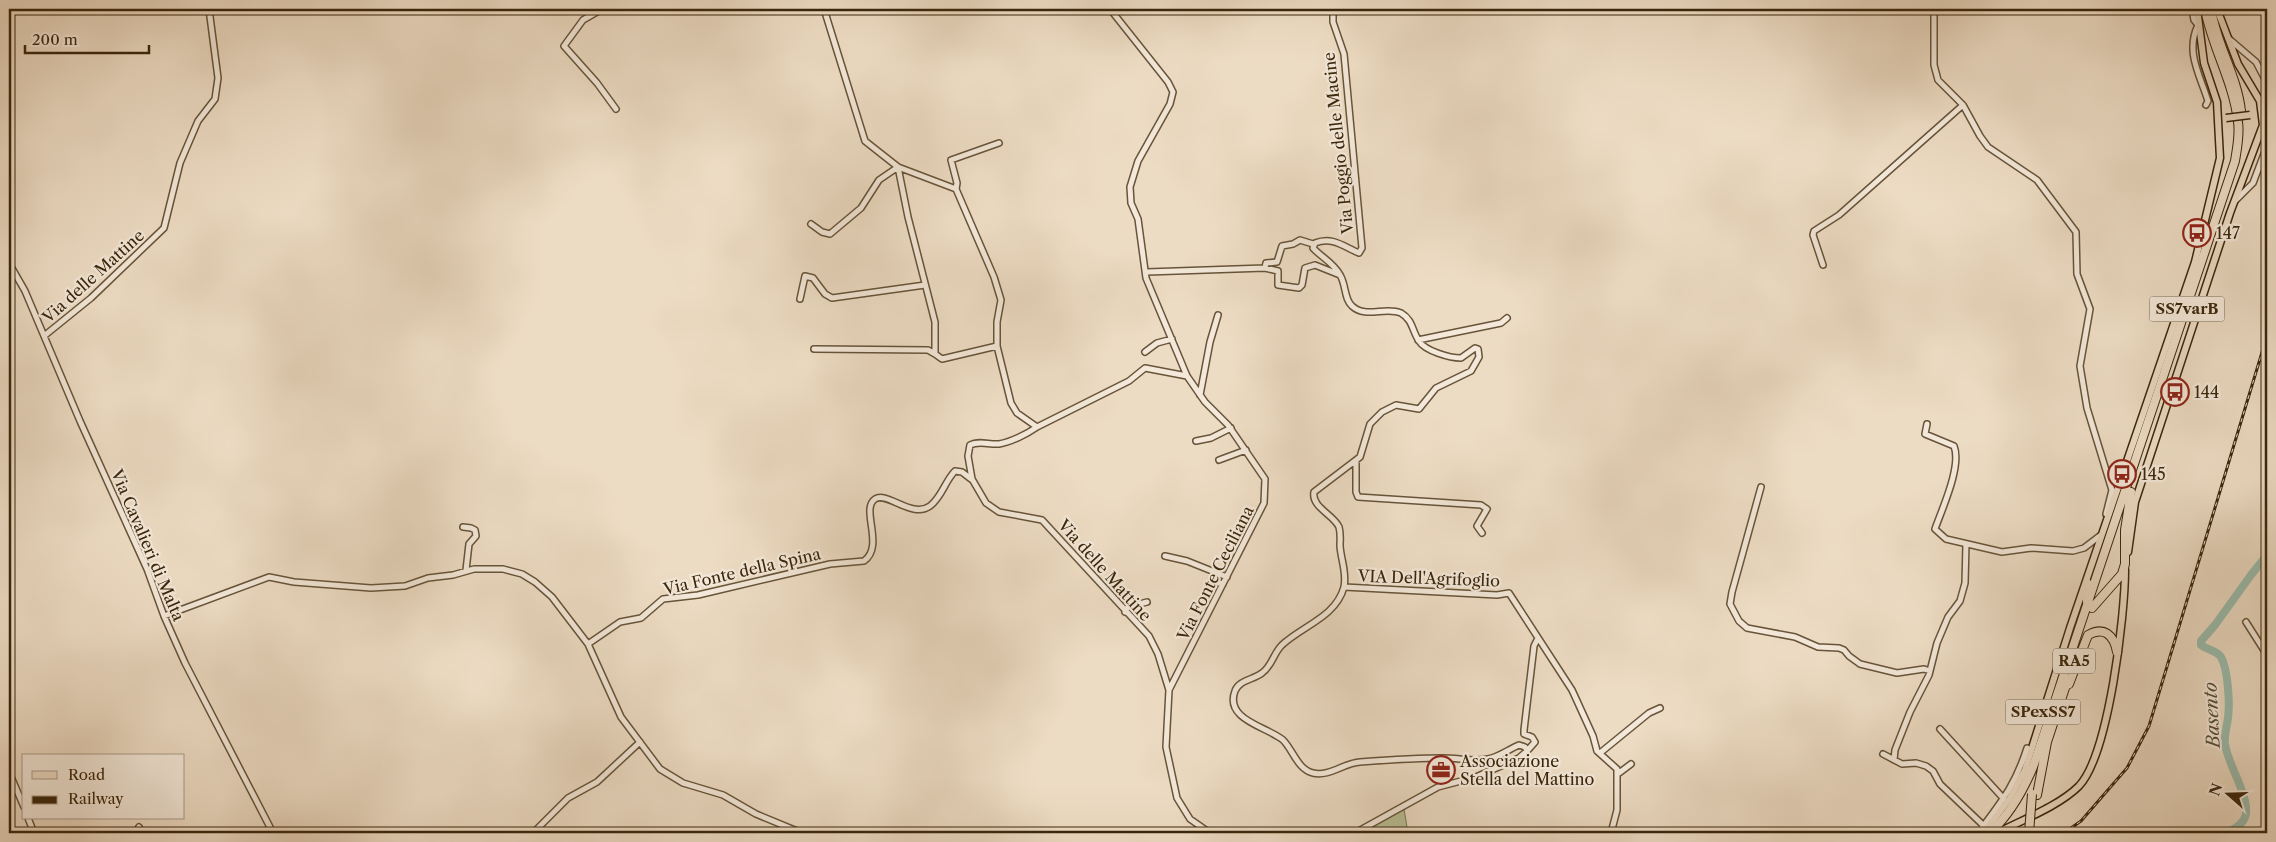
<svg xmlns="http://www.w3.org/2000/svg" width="2276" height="842" font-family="'Libre Caslon Text',serif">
<rect width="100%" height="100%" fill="#eddcc4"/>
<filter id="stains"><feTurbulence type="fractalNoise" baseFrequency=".004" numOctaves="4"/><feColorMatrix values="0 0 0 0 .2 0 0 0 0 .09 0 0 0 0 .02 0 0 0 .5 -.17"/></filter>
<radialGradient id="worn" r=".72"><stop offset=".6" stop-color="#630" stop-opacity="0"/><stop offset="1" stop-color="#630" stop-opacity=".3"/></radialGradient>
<!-- green -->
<path fill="#b8c095" stroke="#797350" d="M1399 809H1404L1408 833H1359Z"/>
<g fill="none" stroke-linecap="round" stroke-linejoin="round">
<!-- river -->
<path stroke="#9abcad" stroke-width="8" d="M2224 833C2233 830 2244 825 2246 814 2248 793 2228 765 2225 744 2224 734 2227 727 2228 718 2230 704 2228 669 2221 657 2216 650 2207 650 2201 645V641L2215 625 2251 575 2267 555"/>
<defs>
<path id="minor" d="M602 9 583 20 564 46 597 83 616 109
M824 9 865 141 898 167 956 189 994 277 1001 300 997 322V346L1011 403 1017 413 1037 427C1027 434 1011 442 999 444 989 445 980 440 970 445L968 456 972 479 986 503 999 512 1042 520 1149 636 1158 654 1169 690 1166 747 1177 798 1190 819 1210 833
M1110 9 1168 82 1173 92 1170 104 1138 161 1130 187 1131 203 1138 219 1146 278 1187 376 1205 402 1228 425 1265 479 1264 503 1169 690
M1333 9V22L1344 54 1362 248 1359 253C1344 247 1333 236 1315 243L1313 248C1322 258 1333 262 1340 275 1346 284 1344 299 1352 306 1366 319 1385 306 1401 313 1413 320 1412 331 1419 341 1425 351 1450 358 1461 358L1475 348 1478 349 1479 357 1471 371 1436 388 1419 409 1396 405 1382 412 1370 424 1360 457 1314 492C1311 507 1334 515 1339 527 1341 534 1340 540 1340 546 1341 560 1347 573 1344 587 1336 617 1302 626 1282 645 1273 654 1272 666 1262 673 1253 680 1239 680 1235 691 1224 720 1268 727 1283 740 1293 750 1298 770 1313 773 1329 777 1344 763 1360 762 1387 760 1415 758 1443 758 1459 758 1472 762 1488 759 1499 757 1509 749 1519 745L1525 747 1527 751 1519 758 1476 777 1438 787 1355 833
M1934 9V65L1938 80 1963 105 1980 136 1988 147 2037 180 2076 232 2077 274 2090 309 2080 366 2087 408 2112 490 2106 514
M2192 9 2194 20 2198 25C2185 52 2200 75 2208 101L2206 105
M2228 38 2256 62 2267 83
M956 189 957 183 951 160 999 143
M2236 200 2253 183 2267 146
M811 224 822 232 830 234 861 208 879 180 898 167 908 217 935 322V354L942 359 997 346
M1313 244 1300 240 1293 244 1282 246 1277 262 1266 263 1265 268 1278 271V285L1299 288 1302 285 1305 268 1315 265 1340 275
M9 263 25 291 80 421 147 569 164 616 185 663 273 833
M1823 265 1813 235 1814 231 1839 215 1963 105
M1147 272 1265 268
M800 299 805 276 813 278 825 294 832 298 925 285
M44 336 91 298 164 228 180 163 198 121 215 99 218 78 209 9
M1418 340 1501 323 1507 318
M814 349 928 350 935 354
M1145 352 1157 343 1172 339
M1200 395 1210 342 1218 315
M1927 424 1925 434 1954 446C1962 466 1942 509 1935 529L1946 539 2002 552 2031 548 2073 551 2084 548 2101 535
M1037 427 1129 381 1145 368 1187 376
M1196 441 1211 438 1231 428
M1219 460 1246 450
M1356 461V492L1358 497 1481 505 1487 509 1477 526 1482 533
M1761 487 1732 592 1730 604 1739 621 1747 628 1795 637 1818 647 1839 648 1844 650 1849 656 1860 664 1897 673 1924 669 1930 671
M463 527 471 528 475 530 476 536 469 544 466 570
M1165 556 1187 561 1227 577
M1211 581 1223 584
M1344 587 1497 595 1509 593 1572 690 1593 736 1597 751 1617 769V810L1611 833
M1125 612 1128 607 1147 602
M164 616 269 577 294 582 371 588 405 586 428 578 453 575 474 569H503L522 574 535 582 552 597 588 644 621 717 660 769 683 783 723 795 756 814 802 833
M2246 622 2267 655
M588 644 620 622 641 618 663 599 698 595 830 564 864 561C885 546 860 509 875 499 887 491 912 519 930 506 942 497 945 481 955 471L962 472 971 479
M1940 729 2004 799
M1527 751 1535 742 1532 737 1524 734V730L1534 646 1538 638
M1600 753 1649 713 1660 708
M1883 754 1902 764 1916 763 1926 766 1933 771 1940 784 1984 826
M1894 760 1895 750 1910 712 1929 675 1937 643 1948 617 1960 601 1965 583 1966 544
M9 772 24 807
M1619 773 1631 764
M28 818 34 833
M135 833 139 827
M533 833 568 798 597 782 640 742
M1978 833C2001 802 2015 786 2027 748
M2262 833 2267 825"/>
<path id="major" d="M2128 552 2135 502 2230 213 2263 125 2260 101 2238 64 2217 9
M1984 833 2010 798 2025 770 2070 628 2195 262 2220 158 2217 102 2204 63 2197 9
M1997 833C2022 820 2059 806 2079 786 2109 754 2125 615 2125 570"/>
<path id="highway" d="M2211 9C2216 44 2237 75 2241 111
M2087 583V602
M2092 608 2122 574 2125 564V530L2131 492
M2069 684 2088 635C2104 626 2114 635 2117 652
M2037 795 2047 742 2068 679
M1990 833C2009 815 2023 791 2033 767L2235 161C2237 148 2240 135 2238 122 2234 83 2212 47 2205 9"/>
</defs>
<!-- minor casing -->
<use href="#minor" stroke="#675439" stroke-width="8"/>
<!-- major casing -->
<use href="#major" stroke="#3a260b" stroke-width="9"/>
<!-- highway casing -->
<use href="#highway" stroke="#3a260b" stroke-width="10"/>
<!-- minor -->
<use href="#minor" stroke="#f3e8d9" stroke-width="5"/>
<!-- major -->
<use href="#major" stroke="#eddcc4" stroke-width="6"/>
<!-- highway -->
<use href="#highway" stroke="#eddcc4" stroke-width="8"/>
<defs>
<path id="rail" d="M2064 833 2081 821 2127 768 2149 726 2263 349 2267 342"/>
</defs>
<!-- rail casing -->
<use href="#rail" stroke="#3a260b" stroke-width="3"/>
<!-- rail -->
<use href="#rail" stroke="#f3e8d9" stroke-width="1" stroke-dasharray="4" stroke-linecap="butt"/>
<defs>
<path id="major-bridge" d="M2226 118 2250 115"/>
<path id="highway-bridge" d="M2029 833 2032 794"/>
</defs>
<!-- major-bridge casing -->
<use href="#major-bridge" stroke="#3a260b" stroke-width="9" stroke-linecap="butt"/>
<!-- highway-bridge casing -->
<use href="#highway-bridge" stroke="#3a260b" stroke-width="10" stroke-linecap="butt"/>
<!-- major-bridge -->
<use href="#major-bridge" stroke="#eddcc4" stroke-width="6"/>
<!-- highway-bridge -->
<use href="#highway-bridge" stroke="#eddcc4" stroke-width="8"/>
</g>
<!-- icons -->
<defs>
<symbol id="bus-ring" viewBox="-11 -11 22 22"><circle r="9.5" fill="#f3e8d9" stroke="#8f2418" stroke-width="1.5"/><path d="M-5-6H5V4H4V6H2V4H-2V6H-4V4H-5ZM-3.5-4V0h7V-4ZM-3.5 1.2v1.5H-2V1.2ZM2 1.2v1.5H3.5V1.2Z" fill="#8f2418"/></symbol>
<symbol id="office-ring" viewBox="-11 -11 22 22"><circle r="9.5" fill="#f3e8d9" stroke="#8f2418" stroke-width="1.5"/><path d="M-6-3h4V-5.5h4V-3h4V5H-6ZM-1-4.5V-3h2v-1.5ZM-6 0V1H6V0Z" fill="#8f2418"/></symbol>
</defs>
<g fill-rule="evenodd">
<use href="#bus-ring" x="2181" y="217" width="32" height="32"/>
<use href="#bus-ring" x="2159" y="376" width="32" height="32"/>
<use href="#bus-ring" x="2106" y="458" width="32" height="32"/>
<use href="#office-ring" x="1425" y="754" width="32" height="32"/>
</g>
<g text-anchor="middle" stroke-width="4.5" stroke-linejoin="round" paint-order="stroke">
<!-- shield labels -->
<g fill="#f3e8d9" stroke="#726049" stroke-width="1">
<rect x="2149.5" y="296.5" width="75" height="25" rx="4"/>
<rect x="2053" y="648.5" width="42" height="25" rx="4"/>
<rect x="2005.5" y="699.5" width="75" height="25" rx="4"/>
</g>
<g font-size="15" font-weight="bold" fill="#3a260b">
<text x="2187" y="314">SS7varB</text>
<text x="2074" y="666">RA5</text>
<text x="2043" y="717">SPexSS7</text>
</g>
<!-- street labels -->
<g font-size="16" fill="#3a260b" stroke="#f3e8d9">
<text transform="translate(1338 143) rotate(-96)" y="6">Via Poggio delle Macine</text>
<text transform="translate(93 276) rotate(-42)" y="6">Via delle Mattine</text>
<text transform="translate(148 545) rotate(67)" y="6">Via Cavalieri di Malta</text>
<text transform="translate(1105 570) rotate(48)" y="6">Via delle Mattine</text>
<text transform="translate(742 571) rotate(-13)" y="6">Via Fonte della Spina</text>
<text transform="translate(1215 573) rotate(-63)" y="6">Via Fonte Ceciliana</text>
<text transform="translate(1429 578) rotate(2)" y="6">VIA Dell'Agrifoglio</text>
</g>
<!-- poi labels -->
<g font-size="16" fill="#3a260b" stroke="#f3e8d9" text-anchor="start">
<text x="2216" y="239">147</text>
<text x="2194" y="398">144</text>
<text x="2141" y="480">145</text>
<text x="1460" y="767">Associazione<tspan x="1460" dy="18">Stella del Mattino</tspan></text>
</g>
<!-- water labels -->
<g font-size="18" font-style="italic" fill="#524c34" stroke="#f3e8d9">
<text transform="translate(2212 715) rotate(-93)" y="6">Basento</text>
</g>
</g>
<!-- margin -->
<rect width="2276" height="842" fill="none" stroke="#eddcc4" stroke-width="30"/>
<rect x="10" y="10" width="2256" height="822" fill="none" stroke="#3a260b" stroke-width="2.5"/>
<rect x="15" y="15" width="2246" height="812" fill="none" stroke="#3a260b"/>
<!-- legend -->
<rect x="22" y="754" width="162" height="65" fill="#f3e8d9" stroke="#a99a87"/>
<rect x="32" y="771" width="25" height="8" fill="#eddcc4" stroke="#a99a87"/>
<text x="68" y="780" font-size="15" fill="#3a260b">Road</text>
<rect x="32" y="796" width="25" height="8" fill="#3a260b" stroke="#a99a87"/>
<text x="68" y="804" font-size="15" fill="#3a260b">Railway</text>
<!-- north arrow -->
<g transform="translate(2228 794) rotate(290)" stroke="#f3e8d9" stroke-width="4" paint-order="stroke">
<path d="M0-4L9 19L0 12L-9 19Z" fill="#3a260b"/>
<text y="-8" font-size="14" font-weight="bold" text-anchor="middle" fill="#3a260b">N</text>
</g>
<!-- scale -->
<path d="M25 45v8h124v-8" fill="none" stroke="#3a260b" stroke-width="2.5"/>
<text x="32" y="45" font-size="15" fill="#3a260b" stroke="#f3e8d9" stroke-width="4" paint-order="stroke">200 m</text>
<rect width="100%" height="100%" filter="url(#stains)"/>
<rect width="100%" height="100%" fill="url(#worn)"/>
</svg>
